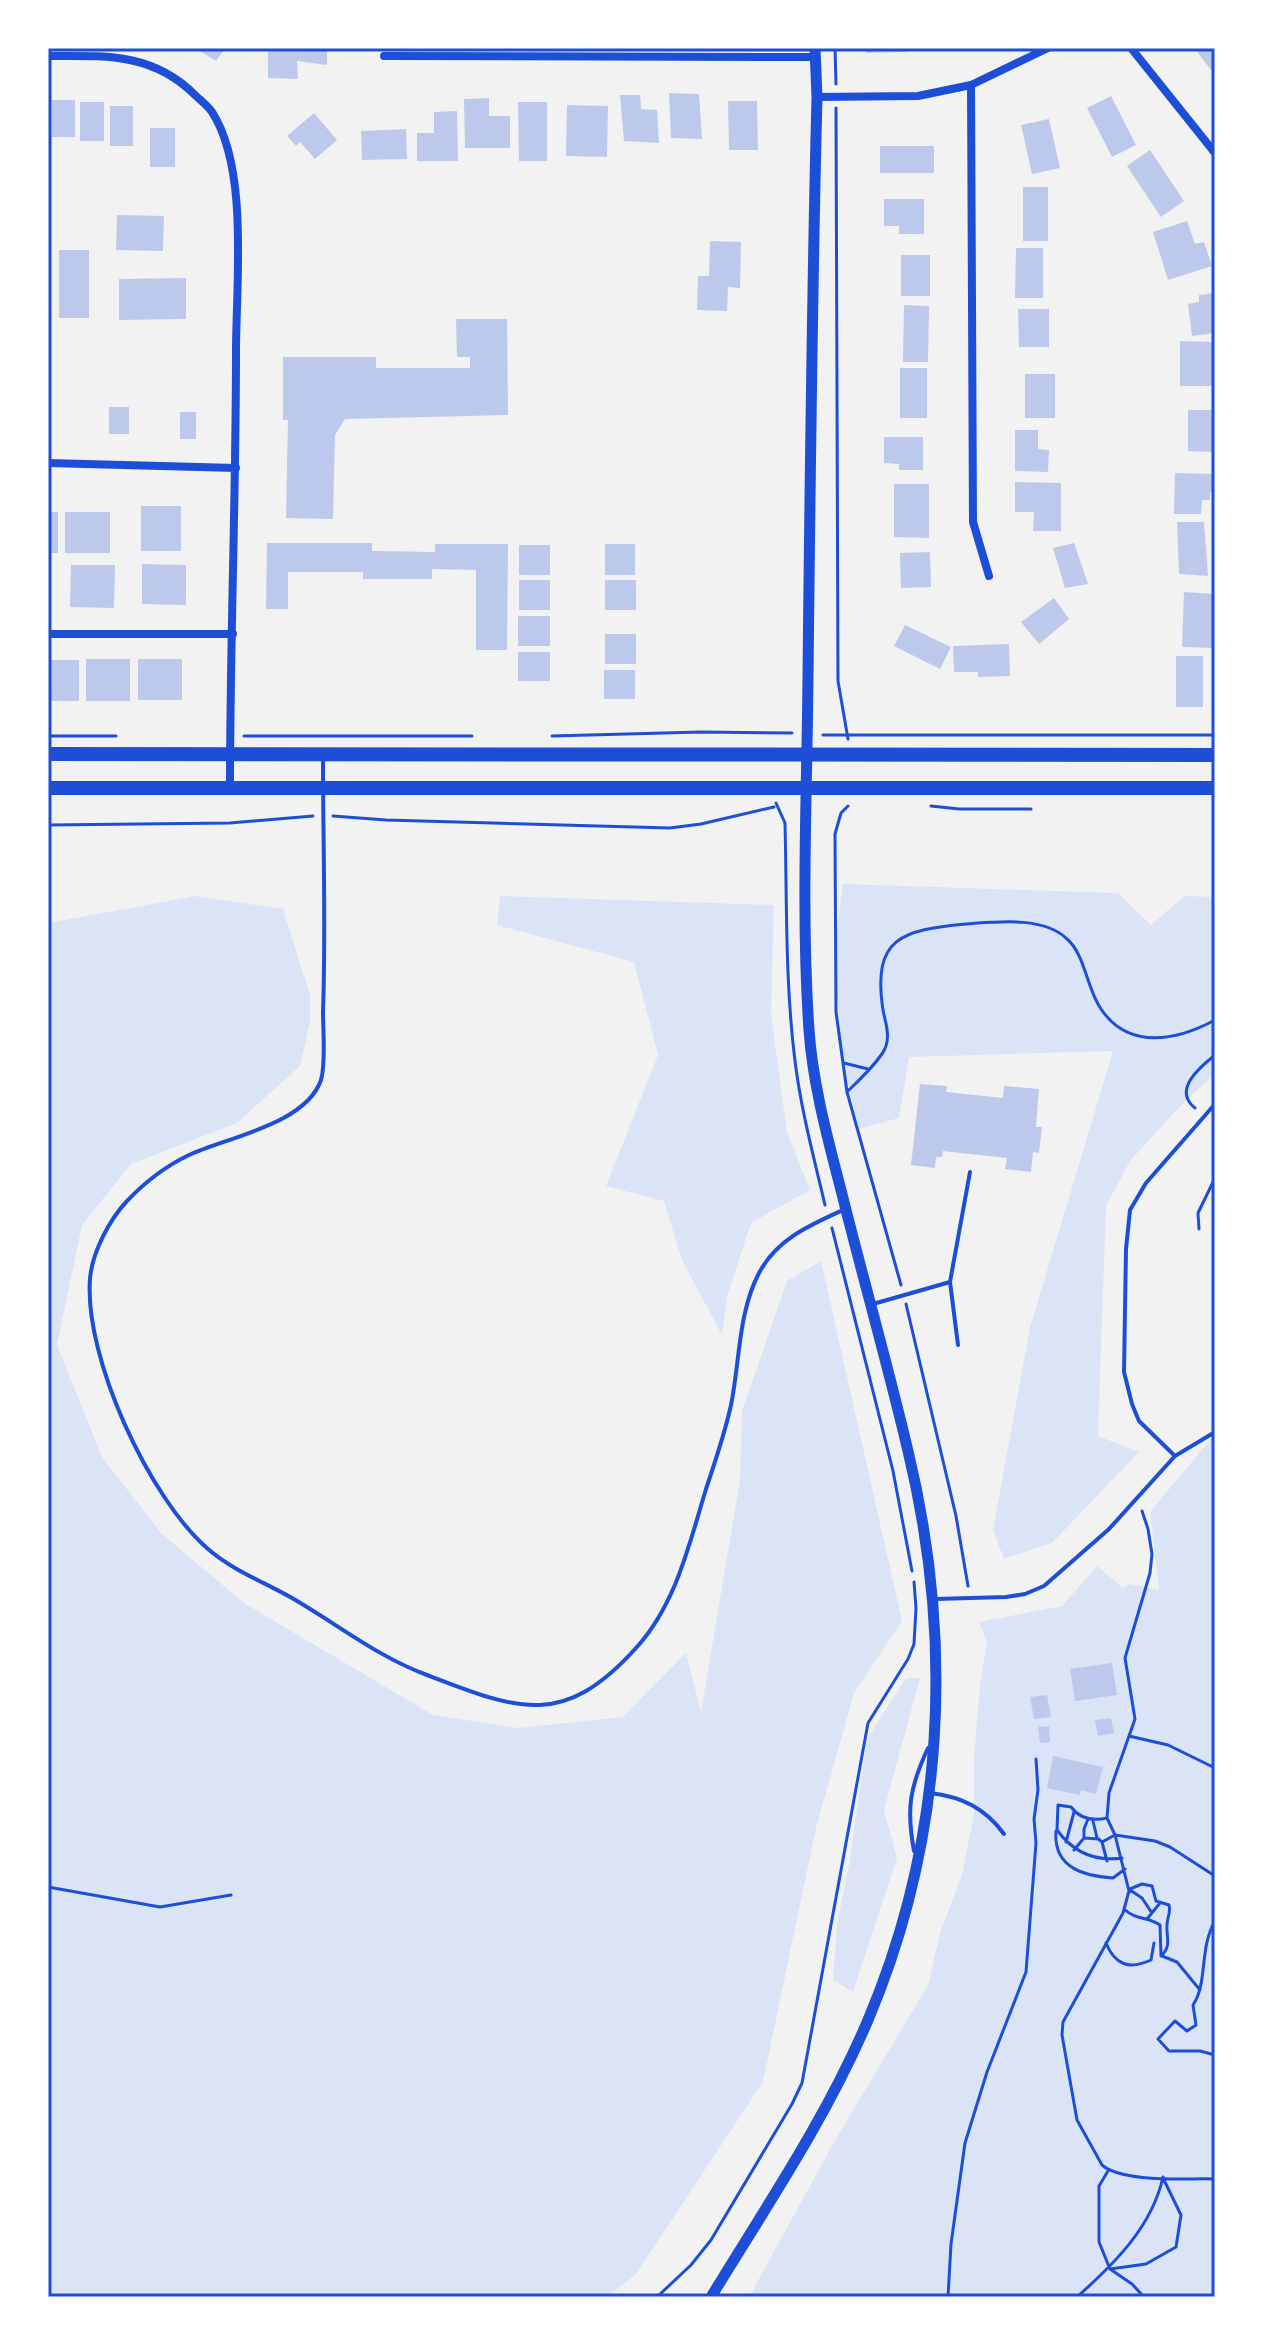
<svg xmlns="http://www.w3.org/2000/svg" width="1263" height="2345" font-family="Poppins,sans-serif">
<rect width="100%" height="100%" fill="#f2f2f2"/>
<!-- green -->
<path fill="#dbe4f7" d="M843 884 1118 893 1151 925 1184 896 1215 897V1074L1184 1102 1130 1161 1106 1206 1098 1436 1139 1452 1052 1543 1004 1559 993 1530 1030 1327 1113 1051 909 1057 899 1118 859 1129 840 1053 835 944Z
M196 896 283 909 310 995V1022L300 1066 237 1123 131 1164 82 1225 57 1345 102 1457 161 1533 244 1603 433 1715 518 1728 623 1717 686 1653 701 1712 740 1480 742 1411 787 1281 821 1261 902 1621 854 1693 816 1828 763 2082 635 2275 607 2297H48V923Z
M500 896 774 905 771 1014 787 1132 810 1190 751 1223 728 1293 722 1335 682 1260 664 1201 606 1186 658 1055 634 962 497 925Z
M1215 1434V2297H749L833 2144 928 1985 941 1930 962 1875 974 1814V1758L980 1685 987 1642 979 1622 1062 1606 1097 1566 1123 1588 1129 1584 1159 1590 1150 1512Z
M906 1678H920L884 1810 897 1858 853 1992 833 1980 837 1924 849 1865 867 1739Z"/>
<!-- building -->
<path fill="#bdc9ec" d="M195 48H225L216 61Z
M268 48H327V65L297 61 298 79 268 78Z
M866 48H906V52L866 53Z
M1194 48H1215V75Z
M669 93 699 94 702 139 671 138Z
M620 95H640L641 109 657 110 659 143 624 141Z
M1111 96 1136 145 1112 157 1087 108Z
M489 98V116H510V148H465L464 99Z
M52 100H75V137H52Z
M728 101H757L758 150H729Z
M80 102H104V141H80Z
M518 102H547V161H519Z
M567 105 608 106 607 157 566 156Z
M110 106H133V146H110Z
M457 111 458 161H417V133H434V112Z
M314 113 337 140 315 159 300 142 296 146 287 136Z
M1049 119 1060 168 1032 174 1021 125Z
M150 128H175V167H150Z
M406 129 407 159 362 160 361 131Z
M880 146H934V173H880Z
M1150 150 1184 201 1161 217 1127 166Z
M1023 187H1048V241H1023Z
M884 199H924V234H899V226H884Z
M117 215 164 216 163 251 116 250Z
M1187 221 1195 244 1204 242 1212 266 1168 280 1153 232Z
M710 241 741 242 740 288 728 287 727 311 697 310 698 276H709Z
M1016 248H1043V298H1015Z
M59 250H89V318H59Z
M901 255H930V296H901Z
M186 278V319L119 320V279Z
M1215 293V333L1192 336 1188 304 1199 302V295Z
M904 305 929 306 928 362H903Z
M1018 309H1049V347H1019Z
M456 319H507L508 415 345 419 335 435 333 519 286 518 288 420H283V357H376V368H470V357H457Z
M1180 341 1215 342V386H1180Z
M900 368H927V418H900Z
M1025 374H1055V418H1025Z
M109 407H129V434H109Z
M1188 410H1215V452L1188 451Z
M180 412H196V439H180Z
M1015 430H1038V449L1049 450 1048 472 1015 471Z
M884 437H923V470H899V464L884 463Z
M1175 473 1214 474V492H1210V500H1202L1201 514H1174Z
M1015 482 1061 483V531H1033L1034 512H1015Z
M894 484H929V538L894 537Z
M141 506H181V551H141Z
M48 512H58V553H48Z
M65 512H110V553H65Z
M1177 522H1204L1208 576 1179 574Z
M267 543H372V551L435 552V544H508L507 650H476V570L432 569V579H363V572H288V609H266Z
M1074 543 1088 584 1065 588 1053 548Z
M605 544H635V575H605Z
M519 545H550V575H519Z
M930 552 931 587 901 588 900 553Z
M142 564 186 565V605L142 604Z
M71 565H115L114 608 70 607Z
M519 580H550V610H519Z
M605 580H636V610H605Z
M1184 592 1215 594V648L1182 647Z
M1054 598 1069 619 1039 644 1021 622Z
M518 616H550V646H518Z
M905 625 951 647 940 669 894 646Z
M605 634H636V664H605Z
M1009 644 1010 676 978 677V672H954L953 646Z
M518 652H550V681H518Z
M1176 656H1203V707H1176Z
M86 659H130V701H86Z
M138 659H182V700H138Z
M48 660H79V701H48Z
M604 670H635V699H604Z
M920 1084 947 1086 946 1092 1003 1098 1004 1086 1039 1089 1036 1127H1042L1039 1153 1033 1152 1031 1172 1005 1169 1007 1158 943 1151 942 1157H936L935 1168 911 1165Z
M1112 1663 1117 1695 1075 1701 1070 1669Z
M1047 1695 1051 1717 1034 1719 1030 1697Z
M1111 1718 1114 1733 1098 1736 1095 1720Z
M1049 1726 1050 1742 1040 1743 1038 1727Z
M1053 1756 1103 1767 1096 1794 1081 1790 1080 1795 1047 1788Z"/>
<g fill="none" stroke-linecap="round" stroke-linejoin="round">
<!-- path -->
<path stroke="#1d4ed8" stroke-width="3" d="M835 48 836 84
M836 108 838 681 848 739
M823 735H1215
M48 736H116
M244 736H472
M552 736 701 732 792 733
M776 803 785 823C787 902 785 982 795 1061 801 1110 814 1158 825 1205
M848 806 841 813 835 834 836 1012 847 1092 901 1285
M931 806 959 809H1031
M333 816 386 820 670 828 701 824 774 807
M48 825 230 823 313 816
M844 1063 868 1069
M847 1092C858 1081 882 1059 886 1046 890 1034 885 1021 883 1010 872 937 902 930 966 924 996 922 1042 916 1066 938 1086 955 1086 988 1101 1009 1129 1051 1178 1040 1215 1020
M1195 1108C1172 1090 1200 1067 1215 1055
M832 1228 893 1471 912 1571
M1199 1229 1198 1213 1215 1178
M906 1304 956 1516 968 1586
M1142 1511 1148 1529 1152 1554 1150 1573 1125 1658 1135 1719 1109 1793 1107 1818 1115 1835 1129 1891 1123 1913 1063 2022 1062 2035 1077 2120 1102 2165C1123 2183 1187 2178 1215 2179
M1129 1736 1168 1745 1215 1768
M1107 1818C1093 1821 1080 1819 1071 1807L1058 1805 1057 1830C1073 1852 1094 1862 1122 1858
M1093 1821 1097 1838 1102 1842 1115 1835 1155 1841 1170 1847 1215 1876
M1056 1831C1053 1868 1084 1876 1113 1878L1125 1869
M1084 1838 1099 1839
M1066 1842 1074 1812
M1102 1842 1107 1861
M1074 1850 1084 1838V1829L1088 1819
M48 1887 160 1907 231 1895
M1130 1889 1142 1884 1152 1886 1156 1901 1169 1905C1171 1914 1167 1917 1167 1925 1166 1937 1172 1946 1161 1956
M1130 1890 1142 1898 1152 1913
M1124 1909C1137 1921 1147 1916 1160 1925L1161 1956
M1147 1919 1160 1903
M1215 1921C1199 1948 1208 1983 1193 2005L1196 2025 1187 2031 1175 2021 1158 2039 1169 2051H1200L1215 2055
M1106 1943C1115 1965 1129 1970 1151 1960L1154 1943
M1162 1956 1177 1962 1200 1990
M1108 2171 1099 2186V2242L1110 2269 1132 2284 1144 2297
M1110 2269 1146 2264 1176 2247 1181 2215 1163 2178
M657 2297 691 2265 711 2240 792 2104 802 2083 868 1723 908 1659 914 1644 916 1608 914 1582
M948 2297 951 2244 965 2143 987 2072 1026 1972 1036 1843 1034 1819 1038 1790 1036 1759
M1077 2297C1114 2264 1152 2227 1163 2177"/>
<!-- service -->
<path stroke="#1d4ed8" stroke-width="4" d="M323 758C323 843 326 927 323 1012 323 1030 326 1063 321 1080 306 1124 228 1137 189 1155 166 1166 145 1182 127 1201 109 1220 92 1253 90 1279 84 1357 149 1498 208 1549 232 1570 264 1582 292 1598 337 1624 378 1657 427 1675 518 1710 563 1729 636 1648 676 1604 689 1545 706 1489 715 1462 725 1433 731 1405 740 1361 738 1313 759 1273 777 1239 810 1225 843 1210
M950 1282 958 1345
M873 1304 950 1282 970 1172
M1175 1456 1139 1421 1132 1404 1124 1372 1126 1249 1130 1210 1146 1183 1215 1104
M936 1599 1006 1597 1025 1594 1044 1586 1109 1529 1175 1456 1215 1432
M931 1793C962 1797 985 1808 1004 1834
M914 1851C906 1808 910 1787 928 1748"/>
<!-- minor -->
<path stroke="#1d4ed8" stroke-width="8" d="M1131 48 1215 153
M48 56C104 56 152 52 195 95 200 100 208 106 212 112 249 169 236 284 236 351 236 497 230 642 230 788
M384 56 815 57
M971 85 973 522 989 576
M817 97 918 96 971 85 1048 48
M48 463 236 468
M48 634H233"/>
<!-- tertiary -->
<path stroke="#1d4ed8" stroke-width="11" d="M711 2297C766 2207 827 2117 868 2020 945 1838 954 1642 908 1451 888 1366 864 1282 843 1198 829 1143 813 1087 809 1030 801 913 807 795 808 677 810 484 812 290 817 97L815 48"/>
<!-- primary -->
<path stroke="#1d4ed8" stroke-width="14" d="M48 754 1215 755
M48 788H1215"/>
</g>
<!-- border -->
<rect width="1263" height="2345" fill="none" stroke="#ffffff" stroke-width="100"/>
<rect x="50" y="50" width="1163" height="2245" fill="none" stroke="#1d4ed8" stroke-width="3"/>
</svg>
